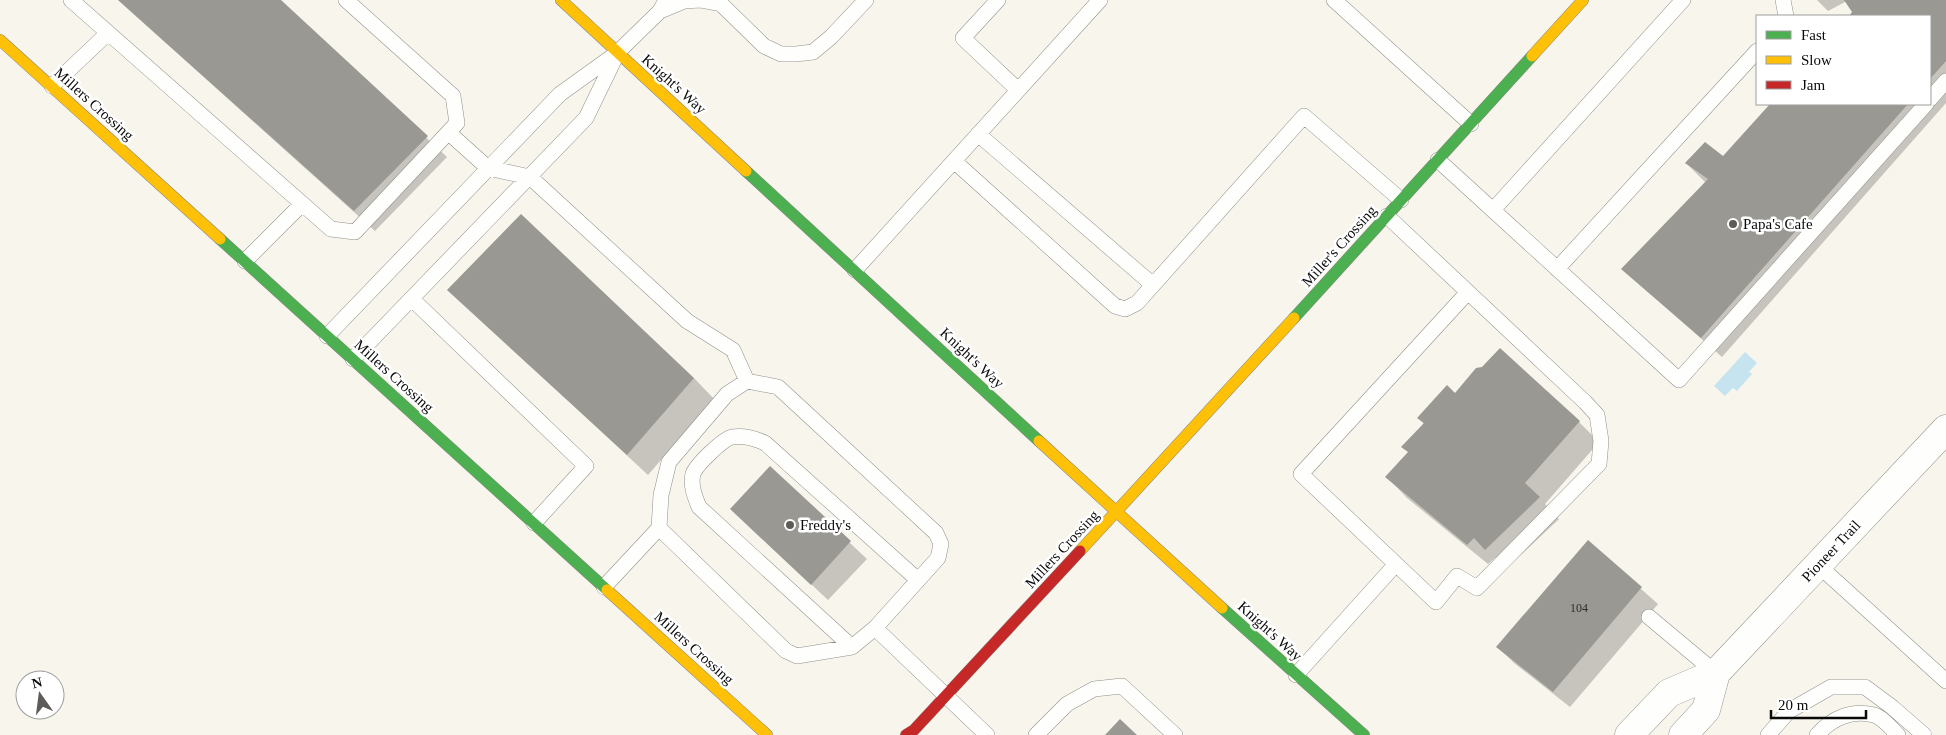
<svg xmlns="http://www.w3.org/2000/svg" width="1946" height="735" font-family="Georgia,serif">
<rect width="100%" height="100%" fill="#f8f5ed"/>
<!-- water -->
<path fill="#c6e4ef" d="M1745 352 1757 363 1749 372 1752 374 1737 391 1733 388 1725 396 1714 386Z"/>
<!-- shadow -->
<path fill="#0003" d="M118 0H279L447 157 375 231Z
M1817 0H1946V103L1722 357 1622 269 1706 183 1686 163 1723 158 1772 104H1930V16H1850L1854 12 1847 1 1828 11Z
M449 290 694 378 714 399 648 475Z
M1455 394 1579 422 1599 442 1545 504 1559 519 1506 569 1495 558 1488 564 1407 498 1387 477 1409 453 1424 424 1418 418Z
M770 468 867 559 828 600 748 525Z
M1588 542 1658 604 1570 707 1514 663 1498 647Z"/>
<!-- building -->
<path fill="#9a9893" d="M118 0H281L428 136 354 211Z
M1844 0H1946V61L1930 79V16H1849L1852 12Z
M1770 104H1908L1701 338 1621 269 1708 179 1685 163 1705 142 1723 156Z
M521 214 694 378 627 455 447 290Z
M1500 348 1580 421 1525 483 1540 497 1485 550 1474 538 1467 545 1385 477 1408 452 1401 447 1424 423 1417 418 1447 385 1455 393 1476 368 1482 367Z
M770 466 851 541 811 585 730 509Z
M1588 540 1642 587 1553 692 1496 647Z
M1120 719 1137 735H1105Z"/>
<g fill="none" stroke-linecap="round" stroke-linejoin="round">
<defs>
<path id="lane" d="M71 0 331 229 355 232 457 123 453 96 346 0
M998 0 963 38 1018 90
M1334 0 1471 124
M1783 0 1786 16
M660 11 684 1 700 0 721 4 764 46 781 54H796L813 52 831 37 866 0
M52 86 108 33
M1930 99 1946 81
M449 133 488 168 530 177 687 321 733 350 747 381
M978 134 1153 285
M1438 160 1679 380 1926 104
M954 161 1115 306 1125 309 1137 303 1304 116 1401 200
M1493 210 1683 0
M1387 216 1585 402 1597 415 1601 441 1599 464 1477 588 1457 576 1436 602 1301 474 1468 292
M245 261 302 204
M1557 269 1757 51
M855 270 1100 0
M412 299 586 466 534 523
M327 336 560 94 617 53 660 11 666 0
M353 359 586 118 617 54
M1818 565 1946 681
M604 587 659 528 661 495 669 462 727 394 747 381 778 387 936 533 941 544 938 558 875 628 852 647 797 656 786 651 659 528
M1649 617 1716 673
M875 628 987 735
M852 647 699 507C695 497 690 485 693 474 696 465 723 439 732 437 744 435 754 438 765 443L918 580
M1296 675 1396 564
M1036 735 1067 704 1094 689 1122 686 1175 735
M1768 735 1789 711 1831 687H1865L1892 707 1924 735
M1817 735C1831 719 1851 709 1874 715 1882 717 1892 729 1898 735"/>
<path id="street" d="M1629 735 1669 693 1716 673 1946 429
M1683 735 1706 710 1716 673"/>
<path id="fast" d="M746 171 1039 441
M220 239 607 590
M1294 318 1532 56
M1222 608 1364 735"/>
<path id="slow" d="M561 0 746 171
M0 40 220 239
M1532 56 1583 0
M1039 441 1222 608
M1080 551 1294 318
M607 590 767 735"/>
<path id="jam" d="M906 735 914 730 1080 551"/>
</defs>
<!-- lane casing -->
<use href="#lane" stroke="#91908c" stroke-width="16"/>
<!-- street casing -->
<use href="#street" stroke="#91908c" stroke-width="29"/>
<!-- fast casing -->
<use href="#fast" stroke="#888683" stroke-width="12"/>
<!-- slow casing -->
<use href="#slow" stroke="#888683" stroke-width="12"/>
<!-- jam casing -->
<use href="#jam" stroke="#888683" stroke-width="12"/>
<!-- lane -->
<use href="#lane" stroke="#fefefc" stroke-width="15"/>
<!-- street -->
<use href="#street" stroke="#fefefc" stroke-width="28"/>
<!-- fast -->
<use href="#fast" stroke="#4caf50" stroke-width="11"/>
<!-- slow -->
<use href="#slow" stroke="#ffc107" stroke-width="11"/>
<!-- jam -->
<use href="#jam" stroke="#c62828" stroke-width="11"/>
</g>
<!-- markers -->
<g fill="#5d5c59" stroke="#fff" stroke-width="2">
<circle cx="1733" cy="224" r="5"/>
<circle cx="790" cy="525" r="5"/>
</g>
<g text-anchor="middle" stroke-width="5" stroke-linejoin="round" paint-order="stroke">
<!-- number labels -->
<g font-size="12" fill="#2e2e2c">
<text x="1579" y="612">104</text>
</g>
<!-- street labels -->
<g font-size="15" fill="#0a0a0a" stroke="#fff">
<text transform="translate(674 84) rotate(42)" y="5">Knight's Way</text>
<text transform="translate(94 104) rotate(42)" y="5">Millers Crossing</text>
<text transform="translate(1339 246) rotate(-48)" y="5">Miller's Crossing</text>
<text transform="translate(972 358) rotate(43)" y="5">Knight's Way</text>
<text transform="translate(394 376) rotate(42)" y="5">Millers Crossing</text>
<text transform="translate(1062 549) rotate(-47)" y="5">Millers Crossing</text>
<text transform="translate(1831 551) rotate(-47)" y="5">Pioneer Trail</text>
<text transform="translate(1270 631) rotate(42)" y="5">Knight's Way</text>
<text transform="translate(694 648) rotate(42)" y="5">Millers Crossing</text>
</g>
<!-- poi labels -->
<g font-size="15" fill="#0a0a0a" stroke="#fff" text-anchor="start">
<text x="1743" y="229">Papa's Cafe</text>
<text x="800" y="530">Freddy's</text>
</g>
</g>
<!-- legend -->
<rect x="1756" y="15" width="175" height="90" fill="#ffffff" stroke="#9d9d9d"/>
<rect x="1766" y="31" width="25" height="8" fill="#4caf50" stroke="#9d9d9d"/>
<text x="1801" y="40" font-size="15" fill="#0a0a0a">Fast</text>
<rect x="1766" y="56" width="25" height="8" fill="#ffc107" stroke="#9d9d9d"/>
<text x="1801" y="65" font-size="15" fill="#0a0a0a">Slow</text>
<rect x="1766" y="81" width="25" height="8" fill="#c62828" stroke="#9d9d9d"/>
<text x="1801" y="90" font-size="15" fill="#0a0a0a">Jam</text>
<!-- north arrow -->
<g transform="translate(40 695) rotate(346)"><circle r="24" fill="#ffffff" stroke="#9d9d9d"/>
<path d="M0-4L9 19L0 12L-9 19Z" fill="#5d5c59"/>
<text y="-8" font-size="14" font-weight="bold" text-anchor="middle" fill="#0a0a0a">N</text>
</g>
<!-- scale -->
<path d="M1771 710v8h95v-8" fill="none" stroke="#0a0a0a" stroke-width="2.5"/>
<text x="1778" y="710" font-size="15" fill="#0a0a0a" stroke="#ffffff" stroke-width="4" paint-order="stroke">20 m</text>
</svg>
